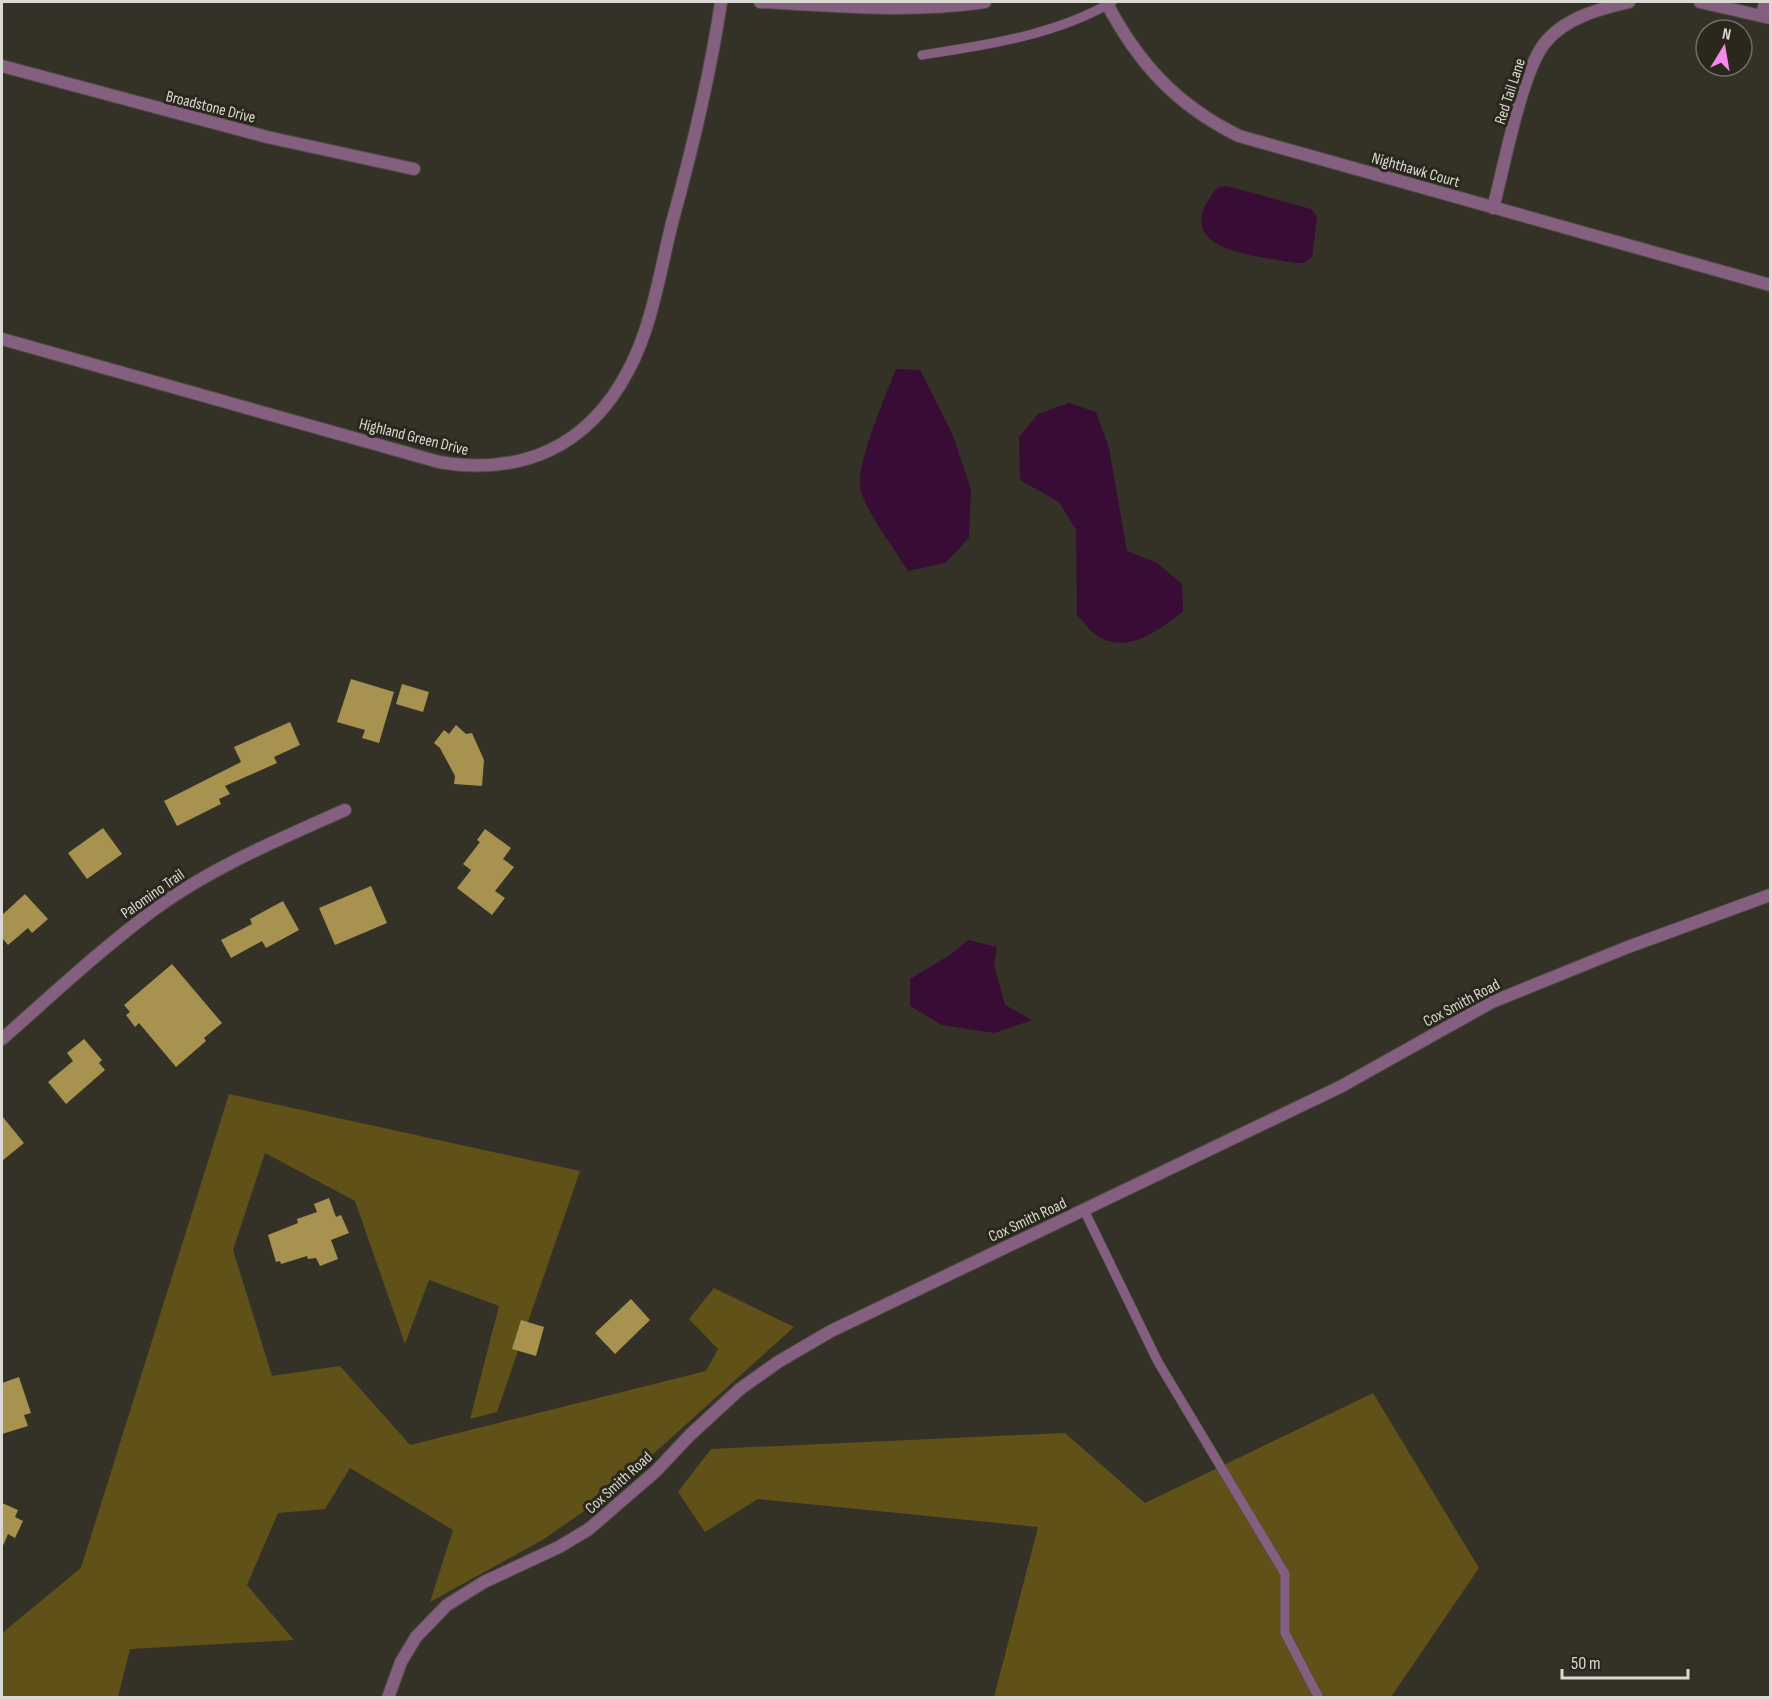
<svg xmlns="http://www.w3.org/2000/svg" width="1772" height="1699" font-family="'Sofia Sans Condensed',sans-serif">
<rect width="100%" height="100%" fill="#343127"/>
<!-- green -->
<path fill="#605119" d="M229 1094 580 1171 497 1412 470 1419 499 1306 429 1280 405 1344 355 1201 265 1153 233 1250 272 1376 340 1366 410 1445 706 1371 718 1349 689 1319 714 1288 794 1327 610 1493 544 1539 430 1602 453 1530 350 1468 325 1509 278 1513 247 1585 294 1640 130 1649 118 1697 2 1698V1633L81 1568Z
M1373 1393 1479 1568 1391 1697H994L1038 1527 758 1499 705 1532 678 1492 711 1449 1065 1433 1145 1503Z"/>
<!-- water -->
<path fill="#390c36" d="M1227 186 1311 209 1317 217 1312 257 1304 263H1296C1252 255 1165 250 1218 187Z
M896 369 920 370 952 433 971 489 969 538 945 563 908 571C894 548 869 516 861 492 853 470 887 392 896 369Z
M1069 403 1096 412 1109 448 1127 551 1157 563 1182 584 1183 611C1161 629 1130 653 1101 638 1092 634 1084 622 1077 615L1076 530 1059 502 1020 480 1019 437 1038 414Z
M968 940 997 947 994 965 1005 1005 1032 1020 994 1033 942 1025 910 1006V979L950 955Z"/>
<!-- building -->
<path fill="#a7934f" d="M351 679 394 692 379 743 362 738 365 730 337 722Z
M402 684 429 692 423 712 396 704Z
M290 722 300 745 274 757 277 763 225 786 230 794 219 799 221 804 177 826 164 801 241 762 234 747Z
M456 725 466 734 472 733 484 760 482 786 454 784 455 776 440 748 434 743 444 730 449 734Z
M103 828 122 854 87 879 68 853Z
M485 829 511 848 503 859 514 867 495 891 505 898 492 915 457 888 471 870 463 864 480 842 477 840Z
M371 886 387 923 335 945 319 908Z
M25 894 48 919 32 933 28 928 8 945 2 938V915Z
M283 901 299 930 266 948 262 941 231 958 221 940 252 924 250 919Z
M172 964 222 1023 204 1038 206 1041 176 1067 139 1023 135 1027 126 1015 130 1012 124 1005Z
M84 1039 102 1060 99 1063 105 1070 66 1104 48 1082 73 1061 67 1053Z
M2 1116 24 1143 2 1161Z
M329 1198 336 1217 341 1215 349 1233 331 1240 338 1259 320 1266 316 1258 308 1259 307 1256 281 1264 280 1261 276 1262 268 1235 298 1223 297 1219 317 1212 314 1204Z
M631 1299 650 1320 615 1354 595 1333Z
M521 1320 544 1327 536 1356 512 1349Z
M19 1377 31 1413 24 1415 28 1426 2 1434V1383Z
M2 1503 18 1510 15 1517 23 1521 15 1538 8 1534 2 1548Z"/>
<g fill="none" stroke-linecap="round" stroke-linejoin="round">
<defs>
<path id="service" d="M922 55C986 45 1056 35 1112 2
M1084 1210 1158 1362 1285 1574V1633L1319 1698"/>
<path id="minor" d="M760 2C838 6 907 13 985 2
M1106 2C1138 63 1176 105 1239 136L1770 285
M1700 2 1770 18
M1762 15 1765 2
M2 66 267 137 414 169
M1493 208C1504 168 1521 74 1544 44 1564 18 1599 9 1629 2
M2 339 439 462C522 476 588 447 628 371 652 327 660 271 672 223 692 150 710 77 721 2
M2 1039C52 995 101 949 155 909 212 867 280 839 345 810"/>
<path id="tertiary" d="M388 1698 401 1662 416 1637 447 1605 484 1582 559 1547 589 1529 656 1471 690 1435 740 1389 778 1362 831 1331 1340 1087 1492 1002 1628 947 1770 895"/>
</defs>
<!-- service casing -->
<use href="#service" stroke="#4f4c43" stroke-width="10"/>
<!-- minor casing -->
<use href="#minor" stroke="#4f4c43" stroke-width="14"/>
<!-- tertiary casing -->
<use href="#tertiary" stroke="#4f4c43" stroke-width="14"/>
<!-- service -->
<use href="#service" stroke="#855f80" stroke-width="9"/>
<!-- minor -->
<use href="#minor" stroke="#855f80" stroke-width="12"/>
<!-- tertiary -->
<use href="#tertiary" stroke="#855f80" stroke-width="12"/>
</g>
<g text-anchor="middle" stroke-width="6" stroke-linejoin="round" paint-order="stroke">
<!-- street labels -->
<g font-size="16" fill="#dbd9d3" stroke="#2a271d">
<text transform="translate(1509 91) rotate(-72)" y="6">Red Tail Lane</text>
<text transform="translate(211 106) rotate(14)" y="6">Broadstone Drive</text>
<text transform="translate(1416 169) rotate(16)" y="6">Nighthawk Court</text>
<text transform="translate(414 436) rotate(14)" y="6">Highland Green Drive</text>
<text transform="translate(152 893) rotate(-35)" y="6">Palomino Trail</text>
<text transform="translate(1461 1002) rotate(-28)" y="6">Cox Smith Road</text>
<text transform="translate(1027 1219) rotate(-25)" y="6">Cox Smith Road</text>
<text transform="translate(618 1482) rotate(-42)" y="6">Cox Smith Road</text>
</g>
</g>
<!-- border -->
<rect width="1772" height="1699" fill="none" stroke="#dbd9d3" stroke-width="6"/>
<!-- north arrow -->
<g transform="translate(1724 48) rotate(11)"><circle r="28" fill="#2a271d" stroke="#716e66" stroke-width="1.5"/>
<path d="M0-4.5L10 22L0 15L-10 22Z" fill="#f788ec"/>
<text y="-9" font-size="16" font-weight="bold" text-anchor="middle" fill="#dbd9d3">N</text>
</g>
<!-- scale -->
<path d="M1562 1669v9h126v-9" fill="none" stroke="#dbd9d3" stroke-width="3"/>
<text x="1571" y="1669" font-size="18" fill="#dbd9d3" stroke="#2a271d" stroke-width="4.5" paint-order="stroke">50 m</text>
</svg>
